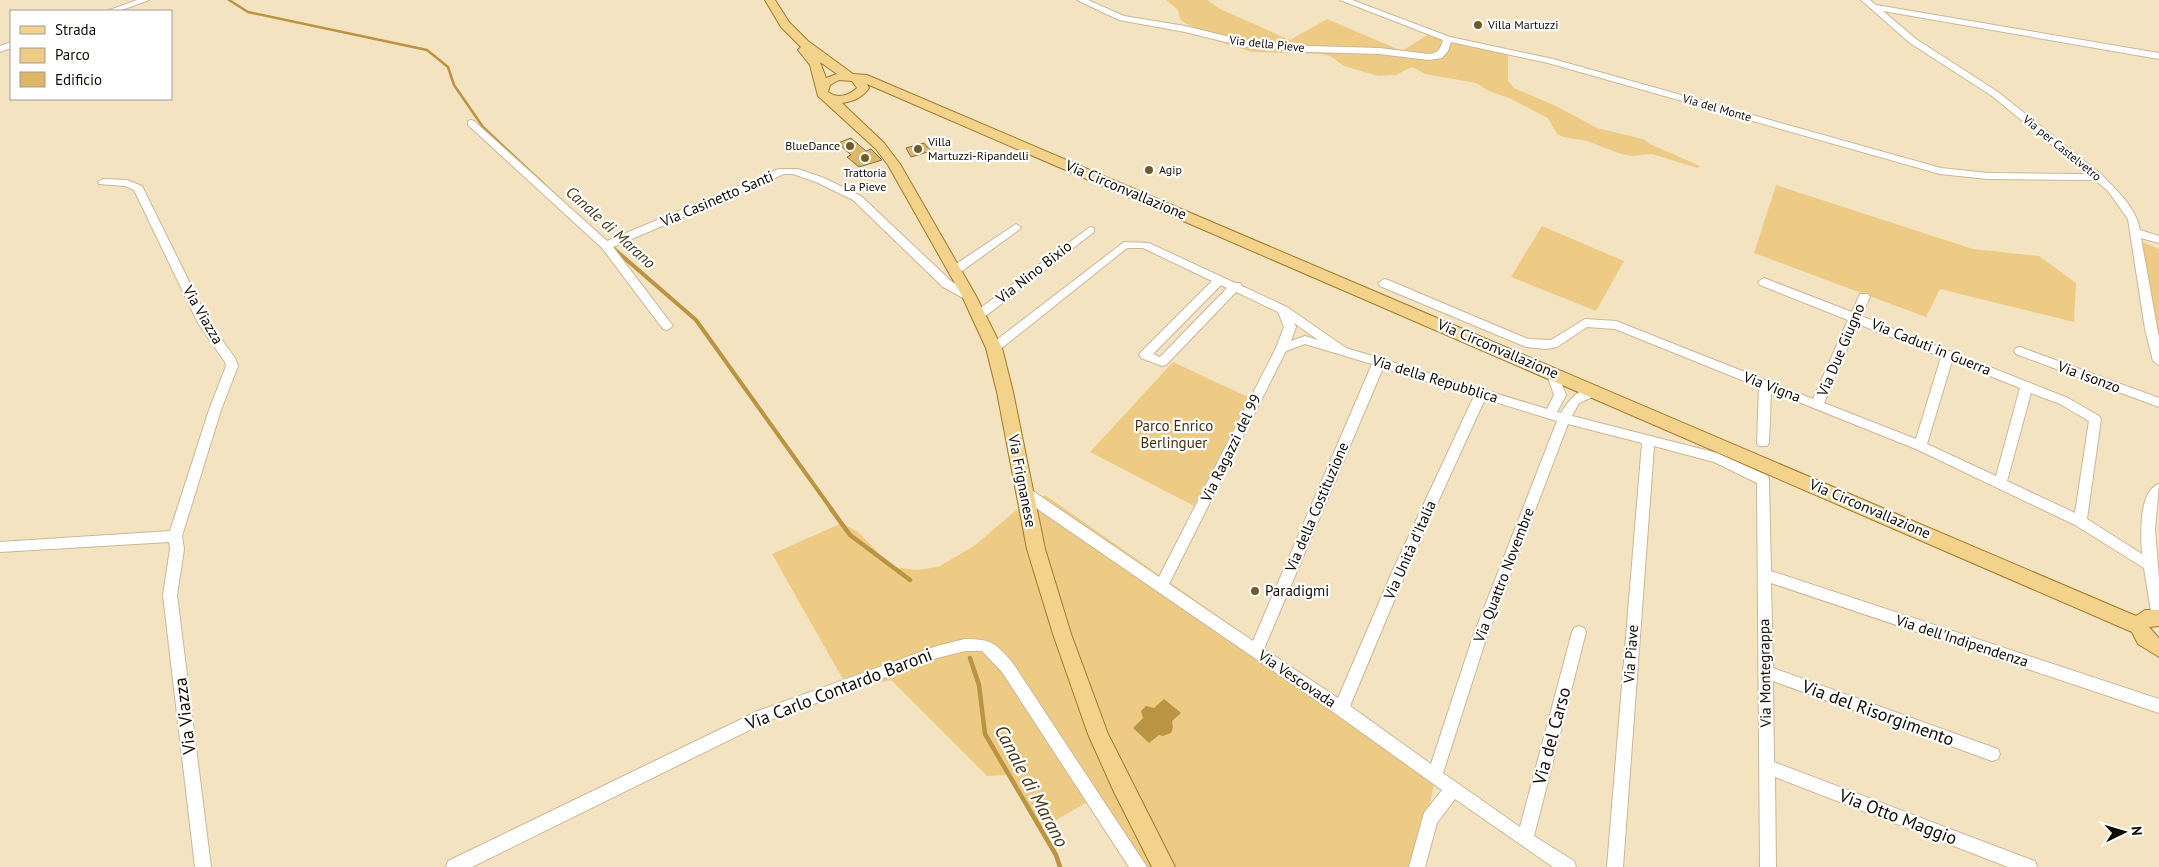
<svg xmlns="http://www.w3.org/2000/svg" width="2159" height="867" font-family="'PT Sans',sans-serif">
<rect width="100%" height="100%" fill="#f4e3c1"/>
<!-- green -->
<path fill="#eecb84" d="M1166 0H1207L1220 9 1290 40 1327 19 1402 51 1432 32 1508 50V81L1514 88 1558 107 1597 128 1643 139 1650 144 1700 166 1698 168 1652 154 1632 156 1621 154 1587 141 1563 137 1557 134 1548 118 1509 98 1489 91 1476 83 1425 74 1412 67 1396 75 1378 76 1344 66 1330 56 1321 54 1252 52 1217 41 1210 35 1185 23 1180 19 1178 10Z
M1776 185 1973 249 2039 256 2076 283 2074 322 1940 289 1926 317 1754 253Z
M1542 226 1624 261 1596 311 1511 277Z
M2140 241 2159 249V337Z
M1173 362 1250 398 1194 506 1090 452Z
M1045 495 1437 769 1417 867H1134L1089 801 1039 830 1008 775 987 776 891 680 849 690 772 554 842 523 858 532 892 567 917 570 938 567 974 546 1014 512Z"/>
<!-- water -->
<path fill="#ba9443" d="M1164 699 1181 713 1172 721 1173 727 1171 733 1163 736 1159 735 1149 743 1133 728 1143 718 1141 711 1146 706 1154 708Z"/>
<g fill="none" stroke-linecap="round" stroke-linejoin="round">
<!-- stream-far2 -->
<path stroke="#ba9443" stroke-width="2.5" d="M229 0 248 12 427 50 448 67 454 85 483 127 565 204"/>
<!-- stream-far1 -->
<path stroke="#ba9443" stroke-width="4" d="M613 248 696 320 832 510"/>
<!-- stream -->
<path stroke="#ba9443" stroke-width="4.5" d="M831 509 850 535 910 580
M970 658 979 685 985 734 1056 855 1060 867"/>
</g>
<!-- building -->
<path fill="#deb766" stroke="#7f7051" d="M851 138 866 151 871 149 882 160 859 167 847 157 851 155 838 143Z
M924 143 931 151 911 157 906 148Z"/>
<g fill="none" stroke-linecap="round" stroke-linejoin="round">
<defs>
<path id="minor" d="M137 0H149L119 11H107Z
M1077 0H1088L1124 16 1185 26 1242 40 1310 46 1379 48 1429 54C1439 53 1440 49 1443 40L1340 0H1352L1450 37 1553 59 1941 168 1988 173 2087 174 1992 96 1910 43 1861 0H1870L1876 5 2159 53V59L1883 11 1916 39 1998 92 2102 175C2117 191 2136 207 2140 230L2159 236V243L2141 238 2159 338V365L2153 361 2145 329 2128 219 2108 191 2095 180 1988 179 1940 174 1548 63 1451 42 1448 51 1442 58 1429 60 1379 54 1310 52 1242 46 1185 32 1119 20Z
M11 42V48L0 52V46Z
M471 120 474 121 607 241 779 169H798L824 178 861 196 951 281 975 296 969 300 965 299 943 287 853 200 816 182 793 174H784L613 247 673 326 667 330 663 329 602 248 468 125V121Z
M103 179 127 180 142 186 209 322 235 358 238 366 221 410 182 536 184 549 177 595 211 867H195L163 595 170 549 169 542 0 552V542L170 531 209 410 226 366 225 362 198 323 134 190 125 186 99 184 98 182Z
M1016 224 1021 227 1020 229 958 274H950L949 271 950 268Z
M1090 227 1094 228V232L983 318H975L973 315 975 312Z
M1124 242 1149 243 1235 283H1240L1242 286 1287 307 1346 348 1547 409 1554 395 1546 372 1552 368 1556 369 1566 395 1557 412 1561 413C1568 401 1582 383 1599 388L1601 391 1599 394 1579 403 1572 416 1717 453 1768 476 1769 480 1771 571 2159 699V713L1771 583 1773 668 1992 747 1998 749 2000 754 1998 759 1992 761 1773 681 1774 762 2029 859 2035 861 2037 867H2008L1775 777 1776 867H1760L1757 483 1714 462 1654 446 1623 867H1607L1642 443 1568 424 1486 639 1443 773 1520 827 1572 632 1574 628 1579 626 1584 628 1586 632 1534 836 1574 861 1576 867H1553L1455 799 1437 823 1425 867H1409L1424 813 1442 790 1336 714 1020 497 1018 493 1020 489H1030L1159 577 1276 348 1284 327 1278 312 1236 292 1166 365 1162 366 1141 358 1139 355 1141 352 1212 281 1143 248H1127L998 351H990L988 348 990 345ZM1221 285 1227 288 1160 357 1153 354ZM1294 323 1318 340 1305 336 1291 341 1296 327ZM1305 344 1372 364 1253 641 1169 584 1286 351ZM1383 368 1474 396 1393 570 1338 698 1264 649ZM1485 399 1557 421 1472 639 1431 764 1350 706 1407 570Z
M1764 278 1852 312 1860 294H1868L1870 297 1861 316 2068 398 2099 416 2101 419 2087 519 2142 554C2141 536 2138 491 2159 484L2155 530 2159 579V624L2154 622 2152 618 2144 568 2075 525 1916 449 1771 391 1769 443 1767 446H1759L1757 443 1759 387 1615 329 1587 327 1557 347 1546 349 1526 347 1380 286 1378 283 1384 279 1388 280 1528 339 1551 340 1585 319 1616 321 1813 399 1848 320 1760 285 1758 282ZM1858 324 1941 357 1916 439 1824 403ZM1952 361 2020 388 1996 476 1927 444ZM2031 393 2060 404 2089 421 2075 513 2007 481Z
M2020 347 2159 398V407L2016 354 2014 351 2016 348Z
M965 639C992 639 995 643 1012 662L1147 867H1129L1002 672 982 651H965L937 658 768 721 472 867H446L448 861 758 711 937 646Z"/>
<path id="major" d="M765 0H775L789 22 808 41 853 74 867 75 2136 616 2145 610H2159V626L2149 627 2159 638V657L2138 644 2132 632 867 84 869 88C862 98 854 101 842 103L884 143 900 164 976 296 1002 348 1013 392 1045 549 1071 634 1108 734 1175 867H1152L1114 792 1088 734 1053 634 1027 549 997 392 986 348 962 296 888 165 876 149 818 96 810 65 798 50 801 47 781 27ZM820 62 837 74 826 78ZM839 80 852 81 857 88C848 96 838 99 828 92L830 85Z"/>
</defs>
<!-- minor casing -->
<use href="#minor" stroke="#c9b898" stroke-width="2"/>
<!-- major casing -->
<use href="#major" stroke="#9f7a28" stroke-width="2"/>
<!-- minor -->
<use href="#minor" fill="#fff" fill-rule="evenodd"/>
<!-- major -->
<use href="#major" fill="#f3d38b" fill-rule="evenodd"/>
</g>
<!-- markers -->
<g fill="#705a2a" stroke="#fff" stroke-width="2">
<circle cx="1478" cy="25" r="5"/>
<circle cx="850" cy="146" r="5"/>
<circle cx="918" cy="149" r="5"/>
<circle cx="865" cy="158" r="5"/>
<circle cx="1149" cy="170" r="5"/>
<circle cx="1255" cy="591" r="5"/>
</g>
<g text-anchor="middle" stroke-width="4.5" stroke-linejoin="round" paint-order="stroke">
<!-- far-poi labels -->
<g font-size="12" fill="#110b02" stroke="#fff" text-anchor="start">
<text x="1488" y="29">Villa Martuzzi</text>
<text x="928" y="146">Villa<tspan x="928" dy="14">Martuzzi-Ripandelli</tspan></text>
<text x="840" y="150" text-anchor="end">BlueDance</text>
<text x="1159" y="174">Agip</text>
<text x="865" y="177" text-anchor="middle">Trattoria<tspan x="865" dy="14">La Pieve</tspan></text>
</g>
<!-- far-street labels -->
<g font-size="12" fill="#110b02" stroke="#fff">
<text transform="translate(1267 44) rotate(6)" y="4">Via della Pieve</text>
<text transform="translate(1717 108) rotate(16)" y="4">Via del Monte</text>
<text transform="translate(2062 148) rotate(39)" y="4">Via per Castelvetro</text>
</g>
<!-- street labels -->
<g font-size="15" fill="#110b02" stroke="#fff">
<text transform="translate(1126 190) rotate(23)" y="5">Via Circonvallazione</text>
<text transform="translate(717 199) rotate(-23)" y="5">Via Casinetto Santi</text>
<text transform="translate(1034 272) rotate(-38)" y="5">Via Nino Bixio</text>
<text transform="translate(203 315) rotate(60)" y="5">Via Viazza</text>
<text transform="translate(1931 347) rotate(22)" y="5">Via Caduti in Guerra</text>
<text transform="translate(1498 349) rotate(23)" y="5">Via Circonvallazione</text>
<text transform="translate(1841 350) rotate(-67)" y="5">Via Due Giugno</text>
<text transform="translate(2089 377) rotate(20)" y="5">Via Isonzo</text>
<text transform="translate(1435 379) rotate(17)" y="5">Via della Repubblica</text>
<text transform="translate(1772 387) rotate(21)" y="5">Via Vigna</text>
<text transform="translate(1231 448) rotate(-64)" y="5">Via Ragazzi del 99</text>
<text transform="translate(1022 481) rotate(79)" y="5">Via Frignanese</text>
<text transform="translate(1317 507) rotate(-67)" y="5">Via della Costituzione</text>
<text transform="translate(1870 509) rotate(23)" y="5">Via Circonvallazione</text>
<text transform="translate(1410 550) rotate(-66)" y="5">Via Unità d'Italia</text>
<text transform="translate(1504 575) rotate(-69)" y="5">Via Quattro Novembre</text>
<text transform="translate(1962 641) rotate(18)" y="5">Via dell'Indipendenza</text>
<text transform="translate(1631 654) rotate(-86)" y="5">Via Piave</text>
<text transform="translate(1765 673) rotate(-91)" y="5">Via Montegrappa</text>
<text transform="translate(1297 679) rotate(34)" y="5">Via Vescovada</text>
</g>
<!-- park labels -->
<g font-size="15" fill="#43320f" stroke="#fff">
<text x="1174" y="431">Parco Enrico<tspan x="1174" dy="17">Berlinguer</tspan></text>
</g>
<!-- poi labels -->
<g font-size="15" fill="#110b02" stroke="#fff" text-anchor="start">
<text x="1265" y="596">Paradigmi</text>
</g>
<!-- water labels -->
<g font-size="16" font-style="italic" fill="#473714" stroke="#fff">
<text transform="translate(611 227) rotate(42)" y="6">Canale di Marano</text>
</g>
<!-- near-street labels -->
<g font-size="18" fill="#110b02" stroke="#fff">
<text transform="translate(839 689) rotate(-21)" y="6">Via Carlo Contardo Baroni</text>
<text transform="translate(1878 713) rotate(20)" y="6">Via del Risorgimento</text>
<text transform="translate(185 716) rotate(-97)" y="6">Via Viazza</text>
<text transform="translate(1552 736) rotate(-75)" y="6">Via del Carso</text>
<text transform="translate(1898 817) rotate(21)" y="6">Via Otto Maggio</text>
</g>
<!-- near-water labels -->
<g font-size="19" font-style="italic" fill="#473714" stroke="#fff">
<text transform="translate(1032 786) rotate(62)" y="7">Canale di Marano</text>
</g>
</g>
<!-- legend -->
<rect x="10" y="10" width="162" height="90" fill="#ffffff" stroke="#a09d9a"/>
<rect x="20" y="26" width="25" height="8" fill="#f3d38b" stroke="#a09d9a"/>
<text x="55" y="35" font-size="15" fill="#110b02">Strada</text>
<rect x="20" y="48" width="25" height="15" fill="#eecb84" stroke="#a09d9a"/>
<text x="55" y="60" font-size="15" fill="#110b02">Parco</text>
<rect x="20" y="72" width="25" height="15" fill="#deb766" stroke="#a09d9a"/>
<text x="55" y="85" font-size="15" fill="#110b02">Edificio</text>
<!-- north arrow -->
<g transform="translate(2124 832) rotate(85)" stroke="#ffffff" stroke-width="4" paint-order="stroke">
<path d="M0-4L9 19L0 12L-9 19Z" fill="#110b02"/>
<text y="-8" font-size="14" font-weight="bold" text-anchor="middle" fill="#110b02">N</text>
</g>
</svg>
